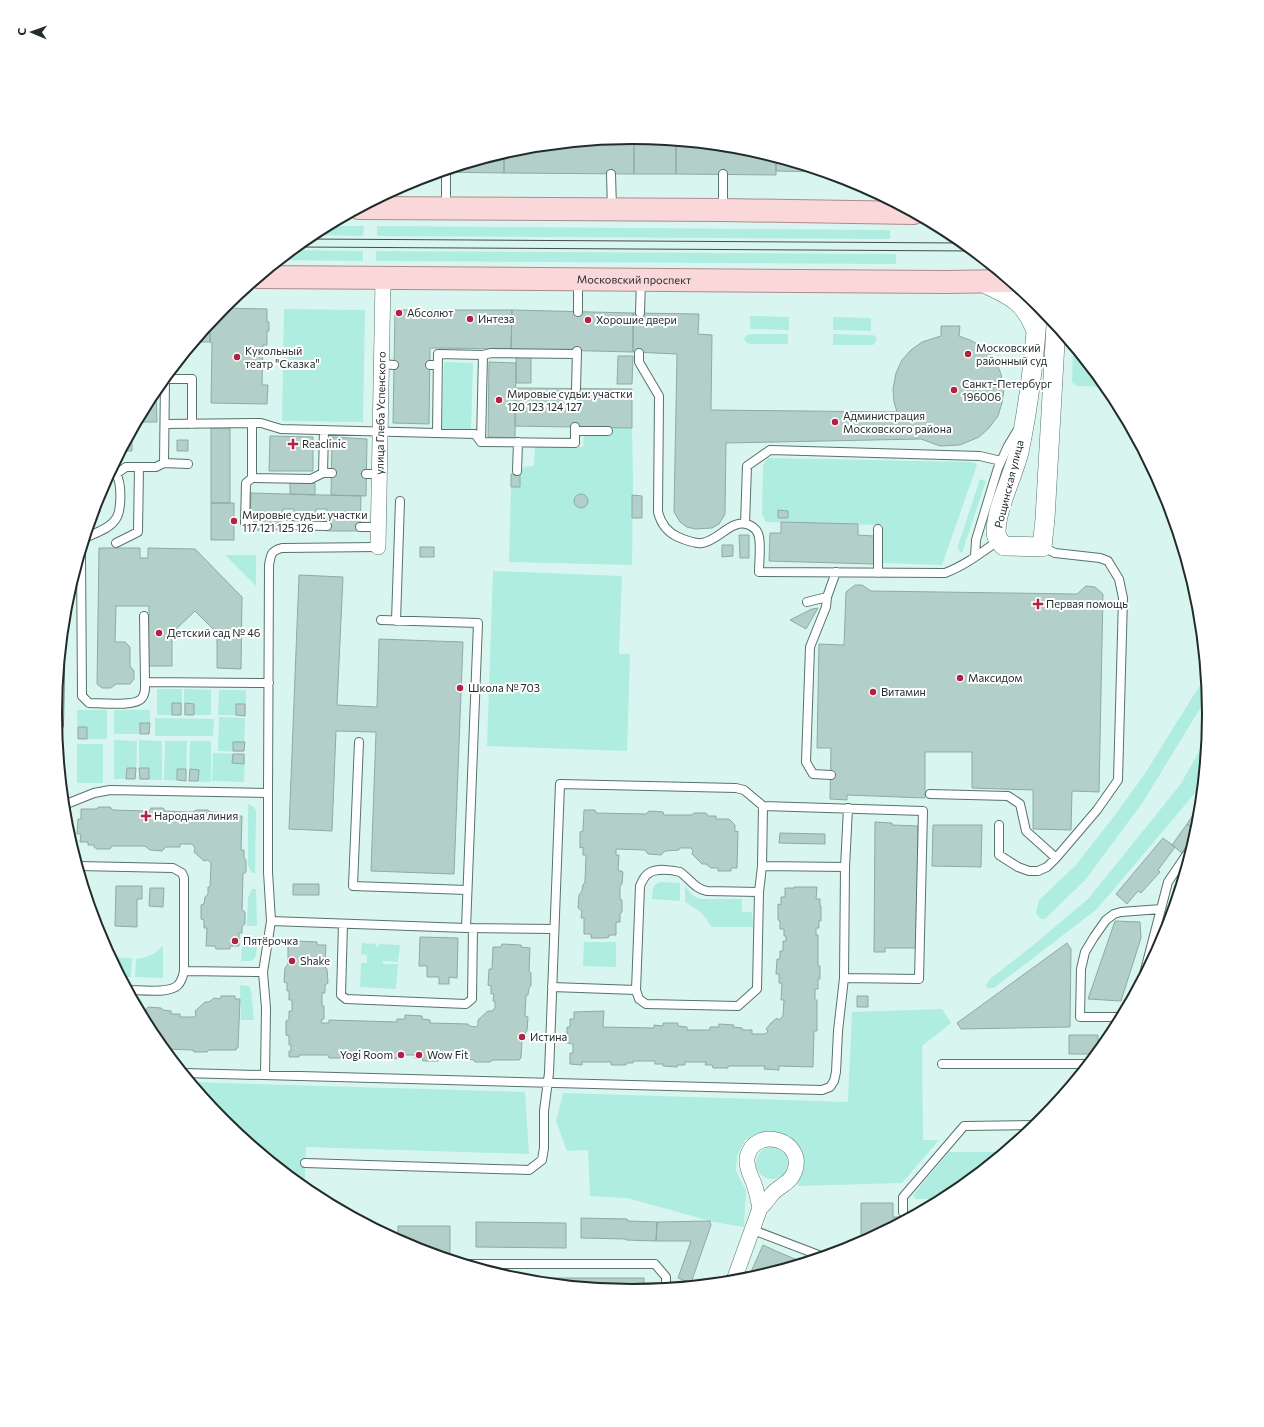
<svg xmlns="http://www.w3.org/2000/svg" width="1264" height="1427" font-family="Commissioner,sans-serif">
<rect width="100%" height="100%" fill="#d8f6ef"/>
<!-- green -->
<path fill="#afede0" d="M326 226H364L363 236 310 235Z
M377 226 890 230V239L377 236Z
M292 250 363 251V261L279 260Z
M376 251 896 254V264L376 261Z
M284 309 365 310 363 422 282 421Z
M750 316 789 317V330L750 329Z
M833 317 871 318V331L833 330Z
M749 334H788V344H749L745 341 744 338Z
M833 334 873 335 876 337V341L873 345H833Z
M1073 349H1075L1107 387 1079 386 1075 385 1072 382Z
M444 362 473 363 471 430 442 429Z
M611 427 632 428 633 481 632 565 509 562 511 487H520V474L524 467 534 466 535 446 583 447 584 436H610Z
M768 458 970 462 975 463 977 465 942 565 883 563V525L766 522 762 514 763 465Z
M980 479 986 481 962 553 959 551 958 546Z
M225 555H256V586Z
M493 571 622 576 619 654H630L627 751 487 746Z
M1205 677 1207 697 1143 802 1086 879 1045 919H1041L1036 914 1039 900 1075 866 1112 819 1144 775Z
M157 689H182V715H157Z
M184 689 211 690V715H184Z
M219 690H246V716L218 715Z
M77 710H107V739H78Z
M114 710H150V734H114Z
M219 717 245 718 244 752 218 751Z
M155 718 214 719 213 736H155Z
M1207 738 1202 781 1196 792 1097 909 994 988H987L986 985 990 979 1036 943 1089 898 1180 785Z
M114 740 137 741 136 779H114Z
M139 740 162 741V780H139Z
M165 741H187L186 781 164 780Z
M190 741H211V782L189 781Z
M77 744H103V783H77Z
M213 753 245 754 244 782 212 781Z
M248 804 254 807 256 811 255 873H252L248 865Z
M660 882 680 883V901L652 899C653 892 651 885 660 882Z
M685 886C690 893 694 898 702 899H742V912H752L753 927H712L701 912 685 902Z
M252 889H256L257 926H247L248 898Z
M584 942H616V967L583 966Z
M362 943 376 944V947H378L379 944 400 945 398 962 383 961V964H398L396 989 360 987 361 963H367V955L361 954Z
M242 945 257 946 256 955 254 959 250 961H241Z
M162 946 163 947V978L135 977 136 959C146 958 155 955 162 946Z
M111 957 132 958 131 977H122Z
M240 985 249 986 251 990 254 1020H241Z
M942 1009 951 1023 922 1046 923 1140H939L902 1183 798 1186 797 1178 801 1159 760 1135 745 1140 737 1156 736 1171 746 1191 744 1227 714 1222 627 1198 590 1196 588 1150 567 1151 556 1121 563 1093 848 1102 852 1012Z
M191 1082 525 1092 529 1154 306 1147 305 1178 299 1183 224 1121Z
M756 1163a16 16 0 1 1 32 0a16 16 0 1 1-32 0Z
M949 1152H1003L952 1193 942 1199H916L913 1195Z"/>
<!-- building -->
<path fill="#b3cfc9" stroke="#8faaa4" d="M613 138 634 139V174L504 173V152L520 148Z
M634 139 676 141V174H634Z
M676 141 745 148 776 157V175L676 174Z
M504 152V173L438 172Z
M776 157 824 172 776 171Z
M222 308 267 309V322H269V331H267V345H263L262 385H268L267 404 211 403 212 343 210 342V323Z
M395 310H512L511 349 430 348 429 424 393 423Z
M512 310 633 313V352L511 349Z
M633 313 699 314 698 334 712 335 711 410 897 412 894 402 893 389 896 373 902 360 911 350 922 342 941 336V326H960L959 336 970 340 981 346 989 353 997 364 1001 374 1004 389 1002 403 998 416 989 428 979 437 960 445 940 446 921 439 726 443 725 514 719 524 712 528 695 529 687 527 680 522 674 512 677 354 633 352Z
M210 323V342H194Z
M516 356H531V383H516Z
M618 356H633L632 384H617Z
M489 362 516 363 515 438 488 437Z
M515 388 632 389V428L515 426Z
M156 389 157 422H137L152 393Z
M211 428H230V503H211Z
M131 433H132V451H121Z
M270 436 313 437V471H269Z
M332 437 367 439 366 496 331 495Z
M177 440H188V451H177Z
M511 474H520V487H511Z
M290 482 315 483V495L290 494Z
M251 493 361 496 360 531H327V509H316V515H294V509H283V530H250Z
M574 501a7 7 0 1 1 14 0a7 7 0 1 1-14 0Z
M632 495 642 496V518H632Z
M98 497H100V512L97 511V520H91Z
M211 503H234V540H211Z
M778 510 788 511V518H778Z
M781 522 858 524V535L874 536V564L769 561 770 533H781Z
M739 535H749V558H740Z
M722 545H733V556L722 557Z
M420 547H434V557H420Z
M99 548H140V558H148V548L195 549 242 597 241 669 217 668V633L195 611 172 633V666H148L149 606H116L115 642H125L130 647V666L134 671V679L130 684H116L111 688H102L97 684Z
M299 575 343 577 337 705 377 707 379 639 463 642 454 874 371 871 376 732 336 731 332 831 289 829Z
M855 585H862L871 591 1077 594 1086 586 1095 587 1103 594 1099 792 1072 791 1071 830 1033 829V790L972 788V752H925V798L847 795V800L830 799 831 748H817L819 644 844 645 846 592Z
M818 608 806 629 790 620 812 609Z
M172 703H181V715H172Z
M185 703 194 704V715H185Z
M236 704H245V716L236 715Z
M140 723H150L149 734H140Z
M78 727H87V739H78Z
M233 742H245L244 751H233Z
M233 754H244V764L232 763Z
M127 768H136L135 779H126Z
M139 768H149V779H140Z
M177 769H186V781L177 780Z
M190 769 199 770 198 781H189Z
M1200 804 1198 826 1196 831 1187 824Z
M99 807H110L113 810 149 811 151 808H163L165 811 187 812H193L196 810H208L210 812 238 813V816H242L241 850H244V858L246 860V872L243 874 242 910 245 912V924L242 926V933H239V946H230V949H216L215 946H206L207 928H204V920L201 919V905L204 904 205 897 208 894V887H210L211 863 208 860 204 861 194 852 195 848 192 844H180V847H166L162 851 150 850 145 846H112L110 849H97L94 847V845H88V842H80L81 834H77L78 819H81V809H96Z
M584 810H595L596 813 646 814 649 811 663 812 664 815H692L694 813H706L708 816H716V819H729L735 825V832L738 831 737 868H731V871H718V868H711L706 864H702L692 854 693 851 691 848H679V850L665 851 661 855 648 854 645 850 616 849V855H619L618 870 623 872 622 884 620 886V899L622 900V912L620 914V922H616V935H609V937L606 938H591V934H584V918H581L582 911 578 908 579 895 582 891 583 885 585 882 586 855H583V847L580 848V832L583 831Z
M875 822 892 823V825L918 826 917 948H885V952H874Z
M1187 824 1196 831 1195 836 1182 853 1172 845Z
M933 825H982L981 867 932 866Z
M780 833 825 834V844L779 843Z
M1163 838 1175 847 1158 870 1160 872 1141 893 1138 891 1127 904 1116 894Z
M293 884H319V895H293Z
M1175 885 1180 886 1165 935 1161 941Z
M116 886H142V899H137V927L115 926Z
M794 887H817L816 899H820V906H821V921L819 920V928H816V935H818V966H820V979H818V989H815V1000H817V1031H814L813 1067 779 1066V1070L764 1069 765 1066H728V1068H713L712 1065H705L706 1062H685V1065H677V1067L663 1066V1064H655V1061H633V1063H626V1065H611V1062H582V1065L570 1064V1053H573V1044L567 1043V1027H570V1019H574V1012L604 1011 603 1027 654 1028V1025L663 1026V1023H678V1026L687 1027V1030H710V1027H719V1024L734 1025 733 1027 742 1028V1030H752V1034H765L768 1031 766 1029 771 1023 777 1018 779 1020 783 1016 784 1000H781L782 983H779V974H776L777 959H780V951H783V941H786V936H784V929H780V921L778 920V904L781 905V897H785V888H794Z
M150 888H164L163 907 149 906Z
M1115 921 1140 922 1141 938 1121 1001 1088 999Z
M420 937 458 938 457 978 449 977V984H439V977H427V966H419Z
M297 941 317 942V945H326L325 967 327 969 328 983 325 985V993H322V1006H324V1019H322L321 1023H329V1020L397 1022V1019H405V1015L422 1016V1019L430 1020V1023L468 1024 470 1026 476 1027 478 1025V1020L488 1011H492L495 1008V1001H493L494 994H491V986L488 985 489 969H492L493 947H501L502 944 521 945V947L530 948 529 971 531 973V986L529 988 528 995H526L525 1016 528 1017 527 1031 525 1033V1040H522L521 1058 519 1060H493L490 1062H475L474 1060 467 1059V1057L447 1056V1059H440L438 1061H423L422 1058H415V1055H404V1057H397L396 1059H382L379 1057 373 1056 372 1054H352L353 1056H345L343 1058H329L328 1055H299V1057H289V1051H291V1045H289V1036L286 1035V1021L289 1019V1011H292V1000H289V991H287V983L284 982 285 968 288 964V944H297Z
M1067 943 1071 949 1070 1027 961 1029 957 1023Z
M221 996H235V999H240L238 1048H236V1050H209L207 1052H194L193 1050 164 1049 152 1034 139 1010H146L148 1007 161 1008 163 1010 171 1011V1014H180V1017H194L196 1015 195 1011 205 1002H209L214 998 220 999Z
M857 996H868V1007H857Z
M1069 1035H1098V1051L1095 1054H1069Z
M861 1203H893V1217H908L861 1242Z
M581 1218 627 1219 628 1221 657 1222 656 1241 626 1240V1239L581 1238Z
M710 1221 711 1225 691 1283 678 1278 691 1241H656L657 1222Z
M476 1222 566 1223V1248L476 1247Z
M398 1226H450V1258L411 1246 398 1239Z
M763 1245 776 1251 802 1262 776 1270 772 1268 770 1272 759 1275 751 1272Z
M515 1278H644V1289L632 1290Z"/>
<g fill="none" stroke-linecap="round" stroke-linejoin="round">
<defs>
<path id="service" d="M611 174 612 209
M446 208V172
M723 210V174
M578 312V281
M640 313 641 280
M639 353V362L659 396 658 512C661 524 667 532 678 537 685 540 695 544 702 543 715 541 724 529 735 525 745 521 757 526 759 537 761 548 759 561 759 572L945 573C964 566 981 553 998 541
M483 355 491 353 577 354
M381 364 394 365
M430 365H438
M164 378 165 379H192V424
M576 389 577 351
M252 423V478
M165 424 261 423 281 429 475 434 481 442 575 443V427
M575 431H608
M437 433 438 354 483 355 481 442
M164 463 165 379
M517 471 518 442
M323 473 324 430
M116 474 126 467H156L164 463 188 464
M366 474H380
M250 524H245L246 483 252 478 311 479 323 473H332
M745 524 747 466 770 450 980 456 1001 461
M283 525 327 526
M360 527H378
M85 538C95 533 109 529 115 520 122 512 122 483 116 474 115 473 113 472 111 470
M116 543 138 532 139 467
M81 552 82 696 89 703C100 703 136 707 142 698 146 693 145 687 145 682
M975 557 976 540 998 468 1008 446 1017 431
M878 573V529
M807 602 827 597
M144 616 145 682 269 683
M381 620 478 623 466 928
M396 621 400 501
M57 732 59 725 60 664
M359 742 353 886 467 890
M831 775 813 774 806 762 810 647 826 607 827 597 836 572
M268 793 269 565C271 554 271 551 282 548L378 547
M930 794 1008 796 1020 804 1026 831 1056 858
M64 805 94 793 110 790 268 793V872L271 921 263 972 266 1008 265 1075
M999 825V855L1018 867 1029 871H1038L1047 867 1056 858 1097 810 1118 780 1123 598 1119 579 1108 561 1100 558 1055 553 1042 547
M78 866 173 868 182 873 184 878V971C183 976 182 981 178 985 170 994 140 990 128 990
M762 866 845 867
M271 921 466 928 554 929
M343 924 341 995 346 999 466 1004 472 999 473 928
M184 971 263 972
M1144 974 1168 882 1191 848
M552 987 636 990 640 886C642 881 644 876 649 873 657 868 672 870 680 872 690 879 695 889 707 891L759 892
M636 990 639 999 646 1004 738 1006 757 989 759 892 762 866 763 806
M1121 1017H1080L1081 969 1085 952 1094 937 1106 920 1114 914 1121 912 1161 909
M942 1064H1087
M184 1073 822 1090 830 1087 834 1081 836 1072 838 1031 844 978 845 867 848 808
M305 1163 529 1170 542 1160 544 1148V1111L549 1073 560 784 736 788 744 790 763 806 923 811 919 979 844 978
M903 1212V1197L964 1126 1035 1125
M753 1230 821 1256
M468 1264H655L666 1277V1287"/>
<g id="minor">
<path id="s1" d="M378 547 383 279"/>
<path d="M734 1280 760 1208C765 1204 768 1199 772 1194 779 1186 790 1183 794 1173 808 1140 754 1124 747 1158 746 1168 751 1176 754 1184 757 1192 758 1200 760 1208"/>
</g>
<path id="tertiary" d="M980 281C1009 295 1024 299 1036 331
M1038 304C1035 353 1029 404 1019 452 1013 476 997 506 996 531 996 538 999 541 1004 546L1042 547 1045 519 1056 325"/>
<g id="primary">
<path d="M359 208 723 210 914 213"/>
<path id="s2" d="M258 277 946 282 1010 281"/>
</g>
</defs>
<!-- service casing -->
<use href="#service" stroke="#58726c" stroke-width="10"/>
<!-- minor casing -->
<use href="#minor" stroke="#58726c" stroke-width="16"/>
<!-- tertiary casing -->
<use href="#tertiary" stroke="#58726c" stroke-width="20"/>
<!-- primary casing -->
<use href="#primary" stroke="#ac8b8d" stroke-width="24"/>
<!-- service -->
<use href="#service" stroke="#fff" stroke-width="8"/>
<!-- minor -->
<use href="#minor" stroke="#fff" stroke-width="15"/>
<!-- tertiary -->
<use href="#tertiary" stroke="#fff" stroke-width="19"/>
<!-- primary -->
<use href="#primary" stroke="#fad8da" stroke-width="22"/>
<!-- tram -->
<path stroke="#414f4d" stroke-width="1" d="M306 239 964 243
M296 247 973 251"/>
</g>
<!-- markers -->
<g fill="#b42144" stroke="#fff" stroke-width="1.5">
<circle cx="399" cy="313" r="4"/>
<circle cx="470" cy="319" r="4"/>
<circle cx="588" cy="320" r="4"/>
<circle cx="968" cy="354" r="4"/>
<circle cx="237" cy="357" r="4"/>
<circle cx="954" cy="390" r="4"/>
<circle cx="499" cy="400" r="4"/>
<circle cx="835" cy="422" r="4"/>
<path d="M291 438h4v4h4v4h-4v4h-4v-4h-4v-4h4z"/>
<circle cx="234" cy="521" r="4"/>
<path d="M1036 598h4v4h4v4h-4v4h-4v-4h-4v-4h4z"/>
<circle cx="159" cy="633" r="4"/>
<circle cx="960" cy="678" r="4"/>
<circle cx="460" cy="688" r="4"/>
<circle cx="873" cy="692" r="4"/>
<path d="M144 810h4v4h4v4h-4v4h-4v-4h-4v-4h4z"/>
<circle cx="235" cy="941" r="4"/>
<circle cx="292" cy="961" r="4"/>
<circle cx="522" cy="1037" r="4"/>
<circle cx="401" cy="1055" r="4"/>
<circle cx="419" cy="1055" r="4"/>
</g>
<g text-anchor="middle" stroke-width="4" stroke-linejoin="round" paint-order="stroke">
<!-- street labels -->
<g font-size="11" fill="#222d2b" stroke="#fff">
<text dy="4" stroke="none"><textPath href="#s2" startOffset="376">Московский проспект</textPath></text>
<text dy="4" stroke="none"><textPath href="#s1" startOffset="134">улица Глеба Успенского</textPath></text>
<text transform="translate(1009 484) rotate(-76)" y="4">Рощинская улица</text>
</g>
<!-- poi labels -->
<g font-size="11" fill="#222d2b" stroke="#fff" text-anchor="start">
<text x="407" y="317">Абсолют</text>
<text x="478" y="323">Интеза</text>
<text x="596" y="324">Хорошие двери</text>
<text x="976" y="352">Московский<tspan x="976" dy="13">районный суд</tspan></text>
<text x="245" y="355">Кукольный<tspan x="245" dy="13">театр "Сказка"</tspan></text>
<text x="962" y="388">Санкт-Петербург<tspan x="962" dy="13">196006</tspan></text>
<text x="507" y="398">Мировые судьи: участки<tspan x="507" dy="13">120 123 124 127</tspan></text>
<text x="843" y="420">Администрация<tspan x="843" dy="13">Московского района</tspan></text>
<text x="302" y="448">Reaclinic</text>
<text x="242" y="519">Мировые судьи: участки<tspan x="242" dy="13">117 121 125 126</tspan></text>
<text x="1046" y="608">Первая помощь</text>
<text x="167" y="637">Детский сад № 46</text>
<text x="968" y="682">Максидом</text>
<text x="468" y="692">Школа № 703</text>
<text x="881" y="696">Витамин</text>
<text x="154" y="820">Народная линия</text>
<text x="243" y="945">Пятёрочка</text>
<text x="300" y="965">Shake</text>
<text x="530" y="1041">Истина</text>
<text x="393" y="1059" text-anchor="end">Yogi Room</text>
<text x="427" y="1059">Wow Fit</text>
</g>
</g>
<!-- crop -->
<path d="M0 0H1264V1427H0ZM62 714a570 570 0 1 1 1140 0a570 570 0 1 1-1140 0Z" fill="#fff" fill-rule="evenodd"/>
<path fill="none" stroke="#222d2b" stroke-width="2" d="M62 714a570 570 0 1 1 1140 0a570 570 0 1 1-1140 0Z"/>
<!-- north arrow -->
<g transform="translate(32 32) rotate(272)" stroke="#ffffff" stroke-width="3" paint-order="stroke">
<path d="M0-3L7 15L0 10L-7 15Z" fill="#222d2b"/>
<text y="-6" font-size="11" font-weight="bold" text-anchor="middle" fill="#222d2b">С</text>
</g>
</svg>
